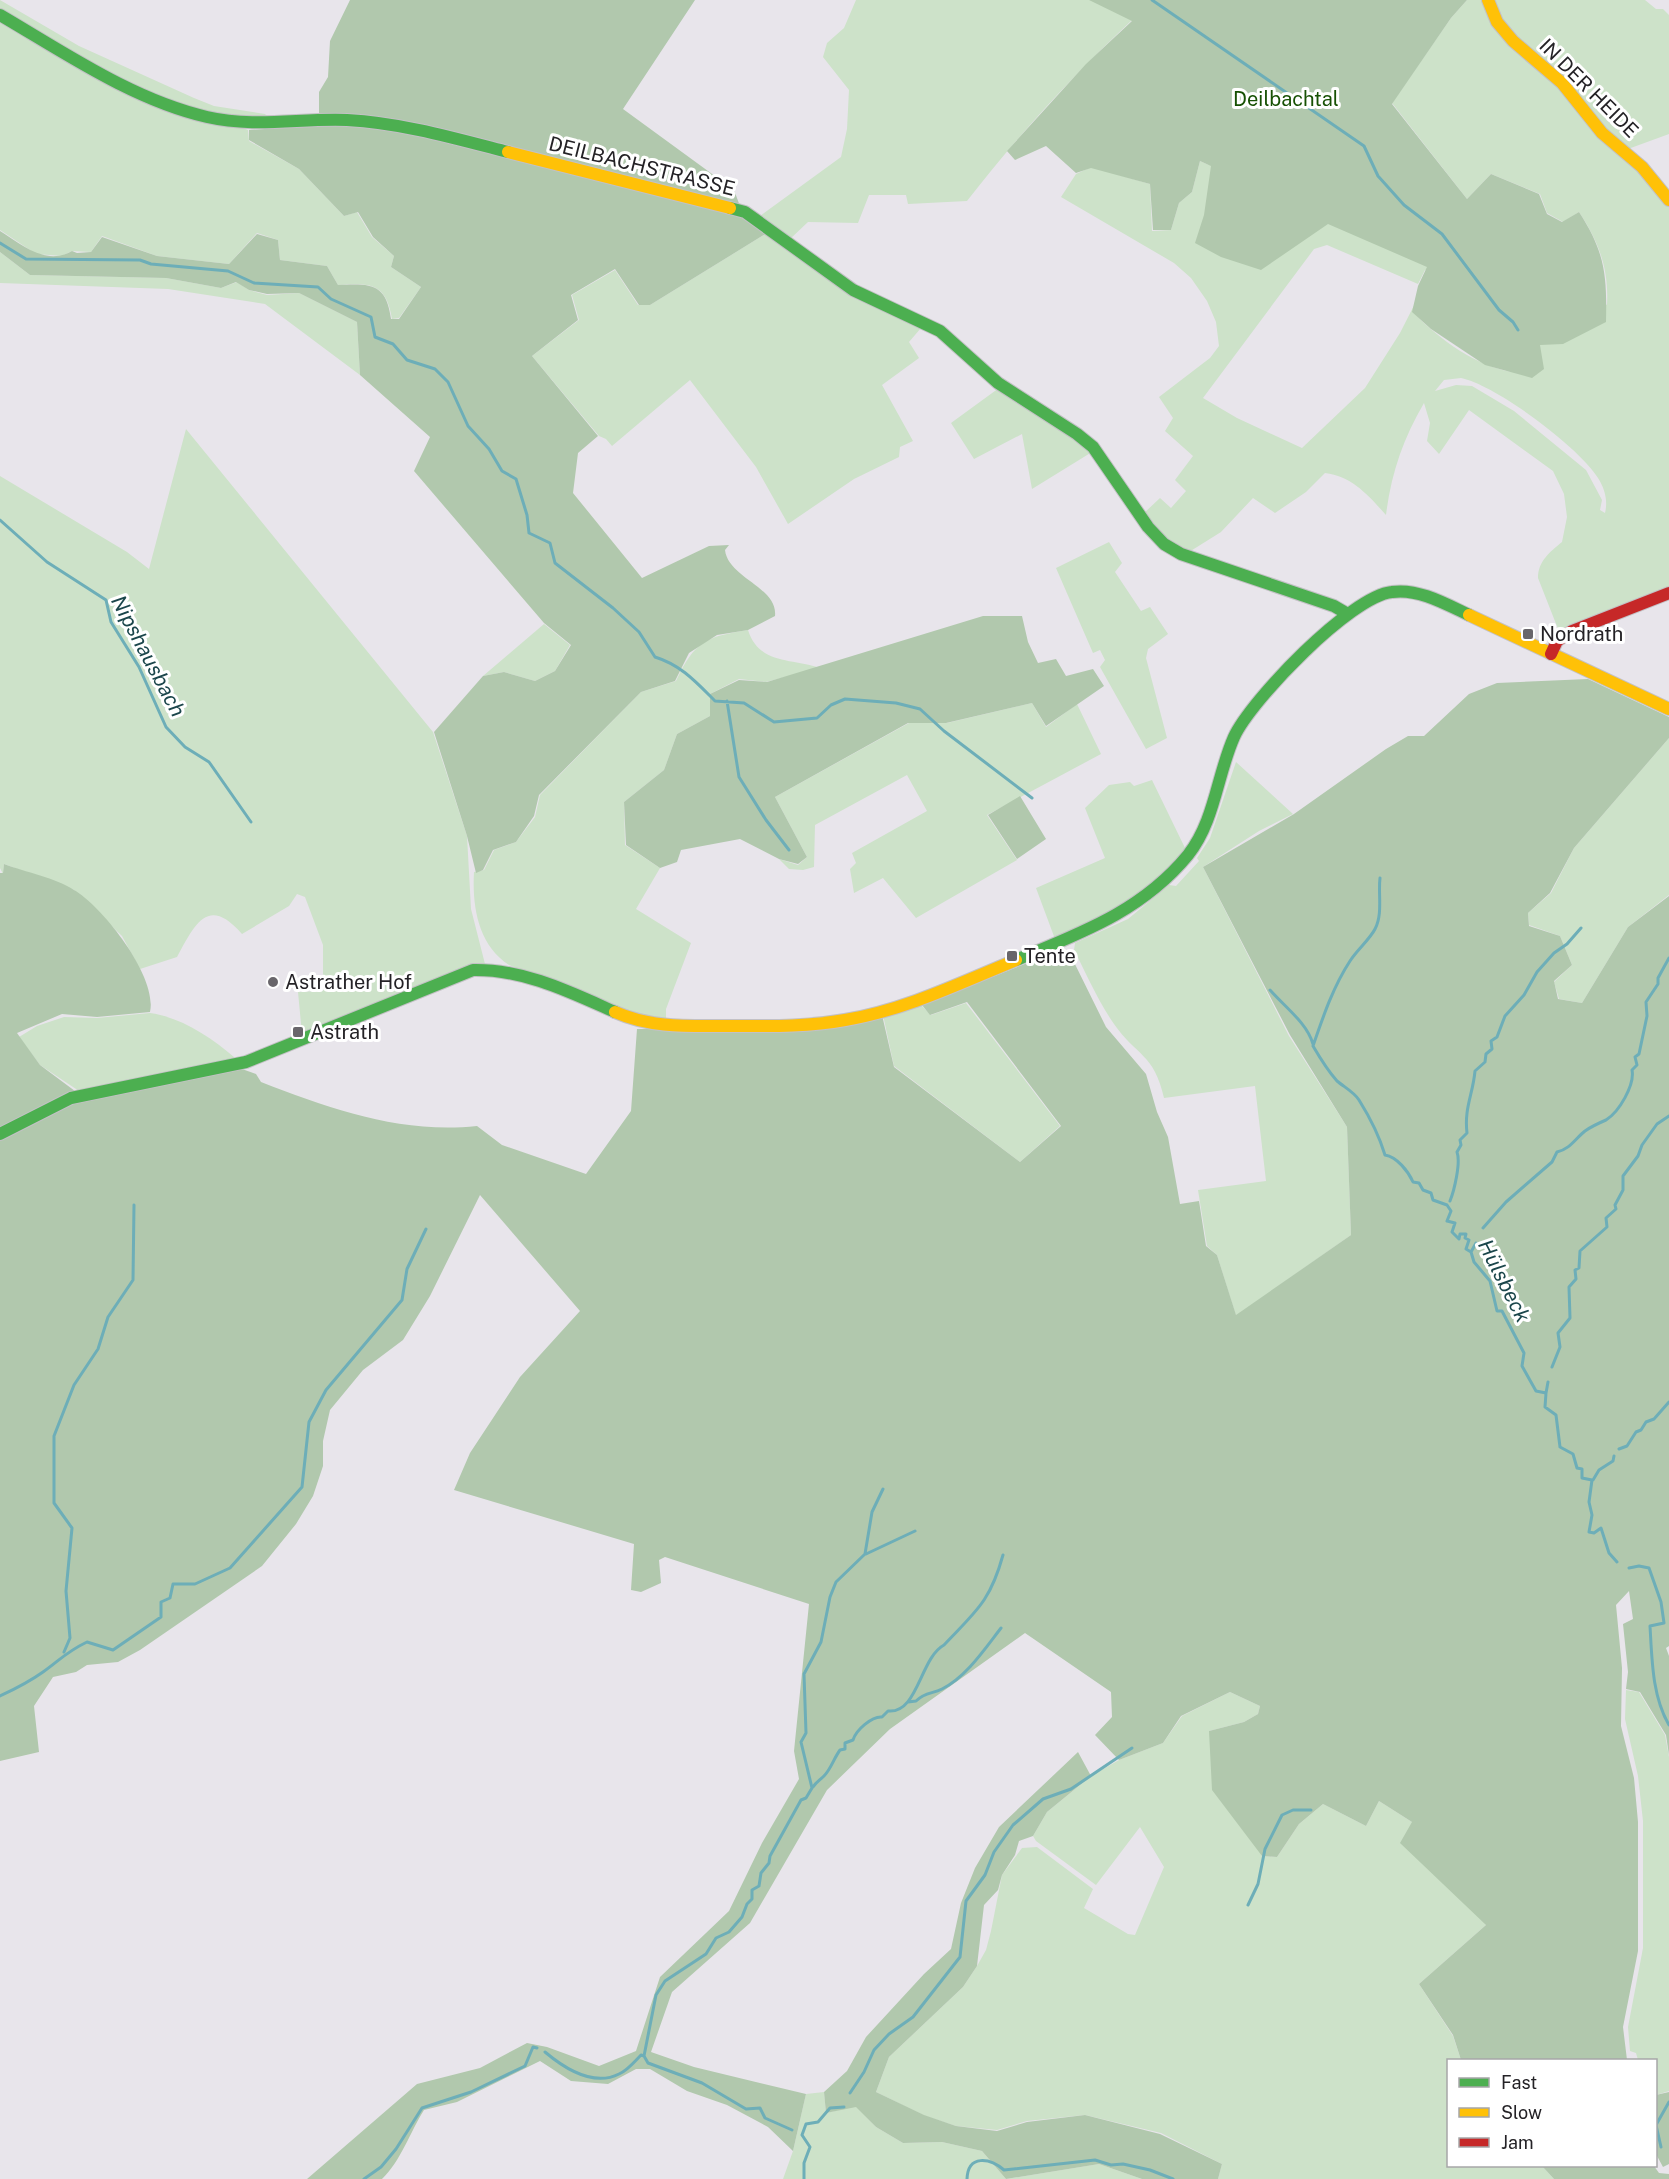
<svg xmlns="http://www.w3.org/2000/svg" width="1669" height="2179" font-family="'Public Sans',sans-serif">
<rect width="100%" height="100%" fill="#e8e5eb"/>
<!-- green -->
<path fill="#cde2c9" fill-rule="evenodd" d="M0 0 79 46 194 98 214 106 265 114 269 118C257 119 244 121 232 118 148 103 72 52 0 11Z
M856 0H1451L1386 101 1470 217 1607 305C1609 269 1599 242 1579 212L1563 222 1547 213 1540 194 1491 174 1467 199 1392 103 1451 18 1467 0H1481L1483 2 1490 0H1645L1656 9H1663L1669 15V134L1628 149 1669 205V589L1560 634 1538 578C1538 561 1550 552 1562 542L1567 517 1564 494 1553 471 1469 410 1439 454 1427 441 1430 423 1424 403C1403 439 1391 474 1386 515 1369 496 1352 476 1325 473L1306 492 1275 513 1253 498 1221 532 1189 552 1165 539 1143 514 1160 498 1171 508 1186 491 1175 480 1193 456 1165 431 1173 418 1159 397 1210 358 1219 346 1216 322 1207 301 1191 278 1174 263 1061 197 1076 174 1089 168 1144 28 1131 21C1071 77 1017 137 967 201L908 204 906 195H869L858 223 808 222 789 240 760 216 841 157 847 129 849 90 823 57 827 43 844 28ZM1172 137 1209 165 1200 161 1192 192 1179 203 1171 230 1152 231 1150 184 1119 175ZM1327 245 1418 284 1425 270 1431 272 1400 333 1365 388 1302 448 1237 418 1203 398 1314 249ZM1416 315 1511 372H1512C1477 366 1440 340 1416 315ZM1461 378C1496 385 1580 448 1598 478 1605 489 1608 501 1605 513L1600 510 1602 500 1586 470 1514 411 1472 386 1456 385 1435 391 1444 380Z
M0 21 77 65 248 130 249 141 299 169 344 216 357 212 372 237 394 256 391 267 421 287 399 318 392 319C386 282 370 283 338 285L327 266 280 260 278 240 257 233 229 264 157 256 102 236 91 252 72 251 62 256 36 254 0 230Z
M767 233 850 294 921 328 909 342 919 358 882 385 913 441 900 447 899 457 854 479 788 524 756 467 690 380 612 446 606 439 599 436 532 356 579 320 572 295 615 270 638 305H650Z
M0 252 30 275 166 278 221 288 237 282 249 290 267 295 299 293 357 322 360 375 265 304 168 289 0 283Z
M999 388 1092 452 1032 489 1022 434 974 459 951 423Z
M186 429 433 732 467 836 471 909 485 964 472 966 302 1034 298 992 323 991V945L305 897 297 894 289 906 242 934C208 895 195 924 177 957L140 969 122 936 74 890 4 864 3 874 0 868V476L127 552 149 569Z
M1109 542 1122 563 1115 572 1141 611 1150 607 1168 634 1148 649 1146 658 1167 738 1146 749 1100 667 1105 660 1100 650 1093 653 1056 568Z
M544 624 570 645 555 671 535 681 504 672 483 676Z
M748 630C759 665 792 658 820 668L766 682 739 679 710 694V716L677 734 664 770 624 802 625 845 660 868 636 909 691 943 666 1009V1022L621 1010 509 965C478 945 472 906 474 872L484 870 494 850 516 842 535 817 540 795 641 692 676 681C695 641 705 637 748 630Z
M1032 703 1046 727 1077 704 1101 754 987 815 1017 860 916 918 883 878 854 893 850 869 856 863 852 853 927 811 907 775 815 825 814 867 803 870 789 869 779 859 798 865 807 857 775 797 909 723H947Z
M1669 738V895L1628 927 1582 1003 1559 999 1554 982 1572 965 1560 936 1529 925 1528 913 1551 893 1574 848Z
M1236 762 1293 814 1259 831 1203 867 1289 1036 1347 1127 1351 1235 1236 1316 1217 1255 1207 1246 1198 1190 1266 1181 1255 1086 1164 1098C1154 1053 1136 1056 1114 1024 1098 1001 1087 975 1074 950L1075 943 1128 919 1169 885 1176 886 1199 861 1197 858 1210 838Z
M1152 780 1185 848C1149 896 1109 917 1055 939L1036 888 1105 858 1085 808 1109 785 1130 782 1134 786Z
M966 1003 1060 1126 1020 1162 894 1066 883 1015 921 1005 931 1015Z
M150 1013C180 1017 211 1037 234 1057L233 1061 79 1091 40 1065 19 1037 37 1026 64 1017 97 1018Z
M1626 1690 1639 1692 1665 1735 1669 1757V2091L1656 2095V2060H1638L1636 2053 1630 2051 1628 2027 1643 1948V1821L1638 1776 1625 1719Z
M1230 1692 1260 1706 1258 1714 1244 1722 1209 1731 1262 1856 1277 1857 1299 1824 1323 1804 1366 1826 1379 1801 1412 1822 1486 1925 1419 1984 1453 2036 1461 2060H1448V2166H1542L1554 2179H1218L1222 2164 1161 2133 1085 2115 1027 2121 997 2130 956 2126 925 2116 876 2092 889 2057 963 1987 977 1966 986 1950 991 1931 1002 1875 1022 1848 1037 1847 1093 1889 1084 1908 1128 1934 1135 1935 1164 1867 1140 1827 1096 1885 1036 1841 1033 1836 1047 1812 1091 1776 1119 1760 1163 1743 1182 1716Z
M824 2092 826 2113 856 2106 876 2127 903 2143 942 2142 982 2151 1006 2179 1099 2164 1142 2179H783L793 2151 806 2094Z"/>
<!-- forest -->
<path fill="#b1c8ad" d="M350 0H695L623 109 734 190 744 217 767 233 650 305H639L615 269 571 295 578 320 532 356 598 436 578 453 573 493 642 578 709 546 729 545 725 550C728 578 778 587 775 616L748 630 717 635 689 653 675 681 641 692 539 795 534 816 516 842 493 850 483 870 476 873 467 836 434 732 483 676 504 672 535 681 555 671 571 645 544 623 414 471 430 437 360 375 357 322 299 293 267 294 249 290 236 282 221 288 166 278 30 275 0 252V231C22 245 46 266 72 251L77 253 91 252 102 237 157 256 229 264 257 234 278 240 280 260 327 266 338 285C370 284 386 282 391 319H399L421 287 391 267 394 256 373 237 358 212 344 216 299 169 249 140V130L322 125 319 115V92L328 77 330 41Z
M1089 0H1467L1451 18 1392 104 1467 199 1491 174 1539 194 1547 214 1562 222 1579 212C1605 252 1607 275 1606 322L1563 344 1540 345 1544 369 1532 378 1485 365 1431 329 1412 312 1418 286 1427 267 1328 224 1261 270 1221 257 1195 243 1204 215 1211 166 1200 161 1192 192 1179 203 1171 230H1153L1150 184 1091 168 1076 173 1046 146 1015 160 1007 151 1086 64 1132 21Z
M983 616H1022L1028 642 1038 663 1056 659 1066 676 1093 669 1104 686 1046 726 1032 703 946 723H908L775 797 807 857 798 864 779 859 740 839 681 850 677 862 660 868 626 845 624 802 664 770 677 734 710 716V694L739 680 767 682Z
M1588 679 1669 717V738L1574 848 1550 893 1528 913 1529 926 1560 936 1572 965 1554 981 1558 999 1582 1003 1628 927 1669 896V1646L1666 1648 1669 1656V1755L1666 1735 1640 1692 1626 1689 1628 1672 1623 1624 1633 1619 1629 1591 1616 1605 1622 1668 1621 1726 1634 1778 1638 1822V1951L1623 2027 1627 2060H1461L1453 2035 1419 1984 1486 1925 1400 1843 1412 1822 1379 1801 1366 1826 1323 1804 1299 1824 1277 1857 1262 1856 1212 1790 1209 1731 1244 1722 1258 1714 1260 1706 1230 1692 1181 1716 1163 1743 1119 1760 1095 1735 1112 1717 1111 1692 1025 1633 890 1729 827 1790 750 1923 672 1992 651 2052 694 2067 806 2094 793 2151 768 2127 727 2105 687 2091 650 2069H636L608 2084 571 2081 540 2061 457 2102 424 2110C410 2132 401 2161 382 2179H307L417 2084 480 2068 527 2043 547 2047 599 2066 636 2051 660 1977 729 1911 762 1843 799 1779 794 1751 809 1604 665 1557 659 1560 661 1583 641 1592 631 1590 634 1544 454 1490 470 1453 520 1377 580 1311 480 1195 430 1296 403 1340 363 1370 330 1410 323 1441V1466L313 1496 296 1524 262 1566 140 1650 118 1662 87 1665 76 1672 53 1677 34 1706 39 1752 0 1761V873H3L4 864C25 872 56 878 74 890 103 907 158 977 150 1012L97 1017 62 1014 17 1033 40 1065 87 1100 242 1069 256 1074 261 1082C331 1109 400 1134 477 1126L502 1145 586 1174 631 1111 637 1029 804 1027 882 1015 894 1067 1020 1162 1061 1126 967 1002 930 1015 922 1005 1060 950H1068L1106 1027 1146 1074 1157 1112 1168 1137 1180 1204 1199 1201 1206 1246 1217 1255 1236 1315 1351 1235 1347 1127 1290 1035 1203 867 1294 814 1386 749 1408 736H1424L1469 694 1497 683Z
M1020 796 1046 839 1017 859 988 815Z
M1078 1752 1091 1776 1047 1812 1033 1836 1019 1841 1015 1855 1002 1875 998 1890 984 1905 977 1966 963 1987 889 2057 876 2092 924 2115 956 2126 997 2131 1027 2122 1085 2115 1160 2134 1222 2164 1218 2179H1142L1099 2164 1006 2179 982 2151 942 2142 903 2143 876 2127 856 2107 826 2113 824 2092 847 2071 866 2037 924 1974 951 1949 961 1903 975 1868 999 1827Z
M1669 2092V2164L1663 2167 1656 2154V2095Z
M1542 2166H1654L1659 2173 1669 2174V2179H1554Z"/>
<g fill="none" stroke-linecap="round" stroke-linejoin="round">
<!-- stream -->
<path stroke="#6daeb8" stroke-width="3" d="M1152 0 1364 146 1378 176 1404 205 1442 234 1499 310 1513 322 1518 330
M0 243 26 259 140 260 151 264 228 271 254 283 318 287 331 299 371 317 375 337 393 344 407 360 435 369 448 382 468 426 489 449 502 471 516 479 527 515 529 533 550 543 555 563 613 608 639 632 655 657C681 665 696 682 715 701L744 703 774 722 817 718 831 705 845 699 896 703 920 709 944 731 1032 798
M0 520 47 562 106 600 111 622 139 667 166 727 185 747 209 762 251 822
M727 701 739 777 766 820 789 850
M1380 878C1378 894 1383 914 1375 929 1370 939 1357 950 1350 961 1333 987 1323 1017 1313 1046 1320 1058 1329 1072 1337 1081 1344 1087 1354 1092 1359 1100 1369 1116 1379 1135 1385 1155 1397 1157 1408 1171 1413 1182L1419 1183 1423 1190 1431 1193 1433 1200 1447 1205 1451 1211 1447 1221 1455 1223 1452 1232 1459 1239 1460 1234H1466L1465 1238 1469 1240 1466 1249 1471 1252 1474 1262 1490 1281 1497 1311H1502L1524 1353 1522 1366 1536 1391 1546 1393 1545 1407 1556 1415 1560 1447 1573 1454 1577 1468 1582 1469V1478L1592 1480 1589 1502 1592 1515 1589 1532 1594 1533 1601 1528 1609 1553 1617 1562
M1270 990C1285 1007 1307 1023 1313 1044
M1450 1201C1454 1191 1461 1163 1457 1152L1461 1145 1460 1140 1467 1133C1464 1108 1473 1094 1475 1071L1485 1062 1486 1054 1492 1049 1491 1041 1497 1037 1505 1016 1524 995 1537 972 1554 953 1567 944 1581 928
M1483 1228 1506 1202 1552 1162 1557 1152C1570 1149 1575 1139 1585 1131 1592 1126 1599 1123 1606 1120 1619 1112 1635 1085 1632 1070L1637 1065 1635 1057 1639 1054 1647 1016 1646 1002 1658 984V978L1669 958
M1471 1252 1476 1243
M1552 1367 1560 1347 1558 1333 1570 1318 1569 1287 1576 1279 1575 1270 1579 1268 1580 1251 1607 1227 1606 1218 1616 1209 1615 1205 1623 1190V1176L1638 1156 1642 1145 1657 1124 1669 1116
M1546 1393 1548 1382
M1619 1449 1627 1446 1636 1432 1641 1430 1646 1422 1654 1419 1669 1402
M1593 1480 1599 1470 1613 1461 1614 1456
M866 1554 915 1531
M1629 1568 1639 1566 1649 1568 1661 1602 1664 1623 1650 1626C1652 1659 1652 1696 1669 1725
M64 1652 70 1638 66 1591 72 1528 54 1503V1436L74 1385 98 1349 108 1317 133 1280 134 1205
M0 1696C15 1689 29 1682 43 1672 60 1660 66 1652 87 1642L113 1650 161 1617V1602L170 1598 173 1584H195L230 1568 302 1487 309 1422 326 1390 402 1300 407 1269 426 1229
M908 1702 916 1701C925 1692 932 1694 942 1689 966 1677 984 1650 1001 1628
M813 1787C816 1782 820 1780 824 1776 831 1769 834 1758 840 1750L845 1749V1743L853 1740C856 1730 872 1716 882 1717L888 1711C918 1714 920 1658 944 1645 976 1611 990 1602 1003 1555
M1248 1905 1258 1884 1265 1849 1282 1815 1293 1810H1311
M545 2052C564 2068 593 2087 619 2074 628 2070 635 2061 641 2055L644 2056 648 2063 702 2083 746 2109 760 2108 765 2118 792 2130
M644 2056 656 1995 665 1981 706 1954 716 1938 729 1932 742 1917 747 1904 752 1899V1890L759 1886 761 1873 769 1863 770 1856 801 1800 806 1798 812 1788 801 1742 806 1733 804 1674 821 1642 830 1597 836 1582 865 1554 872 1512 883 1489
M850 2093 864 2072 874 2050 889 2034 913 2017 960 1957 966 1901 985 1875 994 1852 1013 1825 1043 1799 1071 1789 1132 1748
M1661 2147 1656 2125 1669 2102
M364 2179 381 2167 396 2149 422 2108 471 2092 525 2066 533 2047 537 2048
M804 2179V2163L810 2147 802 2135 806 2124 818 2122 830 2108 844 2107
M967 2179C968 2154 990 2158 1004 2170L1095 2160 1111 2165 1123 2164 1150 2170 1173 2179"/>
<defs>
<path id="fast" d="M0 15C65 53 133 100 207 117 255 128 300 118 347 120 402 123 454 138 508 152
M730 208 745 212 853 290 940 331 998 383 1077 434 1093 447 1148 527 1164 544 1181 554 1334 606 1346 613
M1016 960C1081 933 1142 911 1188 855 1215 821 1217 775 1234 737 1251 700 1351 596 1392 592 1418 588 1446 604 1469 615
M0 1134 71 1098 246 1062 473 970C524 969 570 992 615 1012"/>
<path id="slow" d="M1488 0 1497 22 1513 41 1562 83 1602 133 1642 167 1669 200
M508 152 730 208
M1469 615 1669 709
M615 1012C651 1028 688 1026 727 1026 766 1026 806 1027 845 1020 905 1010 960 983 1016 960"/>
<path id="jam" d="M1551 654 1557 641 1572 631 1669 593"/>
</defs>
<!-- fast casing -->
<use href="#fast" stroke="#c3c1c5" stroke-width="14"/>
<!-- slow casing -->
<use href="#slow" stroke="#c3c1c5" stroke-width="14"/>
<!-- jam casing -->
<use href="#jam" stroke="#c3c1c5" stroke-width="14"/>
<!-- fast -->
<use href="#fast" stroke="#4caf50" stroke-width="12"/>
<!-- slow -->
<use href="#slow" stroke="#ffc107" stroke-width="12"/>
<!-- jam -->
<use href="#jam" stroke="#c62828" stroke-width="12"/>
</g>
<!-- markers -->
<g fill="#69666b" stroke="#fff" stroke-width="2">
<rect x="1522" y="628" width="12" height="12" rx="3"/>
<rect x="1006" y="950" width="12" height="12" rx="3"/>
<circle cx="273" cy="982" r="6"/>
<rect x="292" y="1026" width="12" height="12" rx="3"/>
</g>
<g text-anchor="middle" stroke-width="6" stroke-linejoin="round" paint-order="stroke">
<!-- street labels -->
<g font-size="20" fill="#242226" stroke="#fff">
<text transform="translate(1589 88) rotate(45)" y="7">IN DER HEIDE</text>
<text transform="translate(642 166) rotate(14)" y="7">DEILBACHSTRASSE</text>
</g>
<!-- park labels -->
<g font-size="20" fill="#175104" stroke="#fff">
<text x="1286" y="106">Deilbachtal</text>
</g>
<!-- poi labels -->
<g font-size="20" fill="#242226" stroke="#fff" text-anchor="start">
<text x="1540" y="641">Nordrath</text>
<text x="1024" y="963">Tente</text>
<text x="285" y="989">Astrather Hof</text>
<text x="310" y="1039">Astrath</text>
</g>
<!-- water labels -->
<g font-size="21" font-style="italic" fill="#1b464b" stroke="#fff">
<text transform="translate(148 656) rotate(62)" y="7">Nipshausbach</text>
<text transform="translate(1504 1281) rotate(63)" y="7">Hülsbeck</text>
</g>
</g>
<!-- legend -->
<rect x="1447" y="2059" width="210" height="108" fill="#ffffff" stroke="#a7a7a8" stroke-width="1.5"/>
<rect x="1459" y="2078" width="30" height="9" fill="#4caf50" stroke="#a7a7a8" stroke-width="1.5"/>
<text x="1501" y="2089" font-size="18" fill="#242226">Fast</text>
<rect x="1459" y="2108" width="30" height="9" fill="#ffc107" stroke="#a7a7a8" stroke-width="1.5"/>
<text x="1501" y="2119" font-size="18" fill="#242226">Slow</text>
<rect x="1459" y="2138" width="30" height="9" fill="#c62828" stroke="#a7a7a8" stroke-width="1.5"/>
<text x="1501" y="2149" font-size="18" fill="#242226">Jam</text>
</svg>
